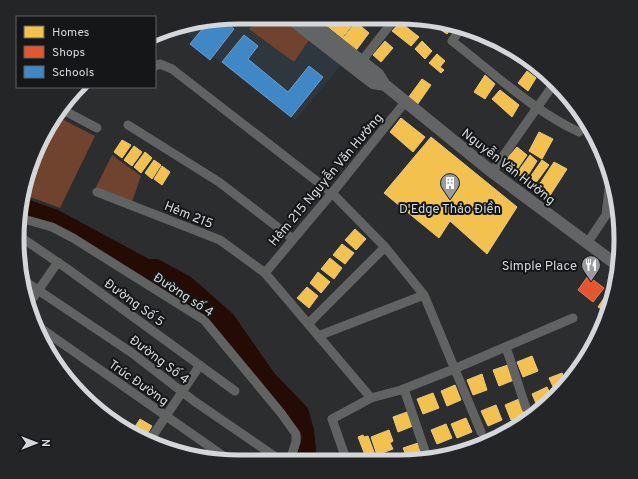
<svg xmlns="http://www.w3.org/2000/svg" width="638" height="479" font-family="Overpass,sans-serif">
<rect width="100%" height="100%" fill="#2b2d2f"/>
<!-- built -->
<path fill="#2d373d" d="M239 17H280L341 65 295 121 194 42 182 25Z"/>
<!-- green -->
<path fill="#6f432d" d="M258 17H277L309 40 294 62 249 29Z
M56 116 95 136 60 208 22 194 40 141Z
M112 155 141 176 132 202 95 189Z"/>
<!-- water -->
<path fill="#240c04" d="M21 197 58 210 149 259H158L191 277 233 314 275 374 308 408 314 430 317 460H295L302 437 205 316 75 235 20 215Z"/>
<!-- homes -->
<path fill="#f2c14e" stroke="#e9c878" d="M332 17H345L353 24 342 38 326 25Z
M434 21 448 23 452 27 447 34 432 24Z
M356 22 369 33 354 53 340 42Z
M400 22 419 37 411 46 392 31Z
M385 41 393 48 381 62 373 55Z
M422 41 432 51 425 59 415 49Z
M512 50 524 56 519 63 508 55Z
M437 54 445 61 440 67 444 70 441 73 429 63Z
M527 71 536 78 528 91 518 83Z
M485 75 495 84 485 99 474 92Z
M422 79 431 85 417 105 408 98Z
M500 90 519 105 512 117 492 99Z
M401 118 425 137 413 152 390 132Z
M539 132 553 139 542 159 529 151Z
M431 137 517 207 487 254 450 221 439 238 384 193Z
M122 140 131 145 122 158 114 152Z
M134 146 142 152 132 166 124 160Z
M517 147 527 155 516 171 504 162Z
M145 152 152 158 141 173 134 167Z
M530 155 537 161 525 180 517 173Z
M154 160 161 165 152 179 145 173Z
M542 160 549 165 532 188 526 183Z
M554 162 567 169 549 197 537 188Z
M162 166 170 172 162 185 154 179Z
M355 229 366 239 356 250 345 240Z
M342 244 354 253 345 264 333 255Z
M330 258 342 268 334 279 321 269Z
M318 272 330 282 321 293 310 283Z
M307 287 318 296 309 308 297 298Z
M608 292 612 295 605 311 598 307Z
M532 356 538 371 523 377 517 362Z
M508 365 514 380 499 386 493 370Z
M562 373 566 381 555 391 549 378Z
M482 374 487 390 473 395 467 380Z
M455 385 461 400 447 406 441 391Z
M547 387 551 396 538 408 532 394Z
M433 393 439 408 423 414 417 399Z
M519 399 525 414 511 420 505 405Z
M496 405 502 420 488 426 481 411Z
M407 412 413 426 398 432 393 417Z
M466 418 472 432 457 438 451 424Z
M140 419 152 426 146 436 134 428Z
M446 424 452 438 437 444 431 430Z
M389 430 393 441 390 443 393 449 377 455 371 437Z
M363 435 364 437 368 436 377 460H367L358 437Z
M418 443 424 457 417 460H408L403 448Z"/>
<!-- shops -->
<path fill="#e4572e" stroke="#df7d61" d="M588 276 604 288 593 302 578 290Z"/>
<!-- schools -->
<path fill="#3f88c5" stroke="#6ba0cb" d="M223 19 234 29 210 60 190 44 209 21Z
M244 35 258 46 248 59 288 92 309 66 323 77 291 117 222 62Z"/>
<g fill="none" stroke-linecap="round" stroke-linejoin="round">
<!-- street -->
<path stroke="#616363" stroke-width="9" d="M462 27 452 41C491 71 535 112 579 132
M361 62 396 17
M155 66 160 64 172 69 332 193 385 247 424 295 481 432
M61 109 97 128
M128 125 219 182 293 239
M492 172 553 85
M97 192 220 240 265 273 371 398
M20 218 52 227 73 238 204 320 281 413 296 434V442L290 460
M19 236 69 270 235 391
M588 242 606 215 610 180
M265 273 332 193 406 101
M23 280 132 353 194 401 280 460
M28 305 58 262
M308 324 385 247
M36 325 229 460
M318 336 424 295
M506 347 526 408
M404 389 428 460
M150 440 200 365
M344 453 332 419 371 398 401 390 454 369 573 318"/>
<!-- secondary -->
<path stroke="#626466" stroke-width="12" d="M288 17 373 83 385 85
M305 17 378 74 385 85 492 172 617 265"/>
</g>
<!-- icons -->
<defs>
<symbol id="building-pin" viewBox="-11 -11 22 30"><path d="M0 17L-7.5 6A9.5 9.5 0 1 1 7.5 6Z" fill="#989c9e" stroke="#141617"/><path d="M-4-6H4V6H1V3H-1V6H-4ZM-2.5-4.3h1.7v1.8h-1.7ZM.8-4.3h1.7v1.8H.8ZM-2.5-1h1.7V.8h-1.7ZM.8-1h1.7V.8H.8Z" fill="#fff"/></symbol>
<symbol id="restaurant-pin" viewBox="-11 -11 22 30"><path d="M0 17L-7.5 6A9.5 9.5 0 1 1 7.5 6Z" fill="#989c9e" stroke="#141617"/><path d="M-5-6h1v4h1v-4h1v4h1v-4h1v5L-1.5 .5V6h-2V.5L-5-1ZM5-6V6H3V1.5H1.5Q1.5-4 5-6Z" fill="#fff"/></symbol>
</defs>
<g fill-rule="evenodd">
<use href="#building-pin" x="439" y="172" width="22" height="30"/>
<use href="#restaurant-pin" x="580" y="254" width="22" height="30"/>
</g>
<g text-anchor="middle" stroke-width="4" stroke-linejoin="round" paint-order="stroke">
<!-- street labels -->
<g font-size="13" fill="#d3d7d9" stroke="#141617">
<text transform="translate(509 166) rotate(38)" y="5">Nguyễn Văn Hưởng</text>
<text transform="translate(325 179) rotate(-50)" y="5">Hẻm 215 Nguyễn Văn Hưởng</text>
<text transform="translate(189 214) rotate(22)" y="5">Hẻm 215</text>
<text transform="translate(184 294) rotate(33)" y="5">Đường số 4</text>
<text transform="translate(135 302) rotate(36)" y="5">Đường Số 5</text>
<text transform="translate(160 359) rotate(37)" y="5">Đường Số 4</text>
<text transform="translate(139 382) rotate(35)" y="5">Trúc Đường</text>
</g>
<!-- poi labels -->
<g font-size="13" fill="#d3d7d9" stroke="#141617">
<text x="450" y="213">D'Edge Thảo Điền</text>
<text x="577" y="270" text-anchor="end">Simple Place</text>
</g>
</g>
<!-- crop -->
<path d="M0 0H638V479H0ZM239 24H399A215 215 0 0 1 614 239V240A215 215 0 0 1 399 455H239A215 215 0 0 1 24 240V239A215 215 0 0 1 239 24Z" fill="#232527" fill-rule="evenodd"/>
<path fill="none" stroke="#d3d7d9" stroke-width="5" d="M239 24H399A215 215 0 0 1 614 239V240A215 215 0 0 1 399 455H239A215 215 0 0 1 24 240V239A215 215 0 0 1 239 24Z"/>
<!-- legend -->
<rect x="16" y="16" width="140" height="72" fill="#141617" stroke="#606365"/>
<rect x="24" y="26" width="20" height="12" fill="#f2c14e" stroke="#606365"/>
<text x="52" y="36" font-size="12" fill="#d3d7d9">Homes</text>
<rect x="24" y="46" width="20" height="12" fill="#e4572e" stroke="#606365"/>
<text x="52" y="56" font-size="12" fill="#d3d7d9">Shops</text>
<rect x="24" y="66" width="20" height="12" fill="#3f88c5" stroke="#606365"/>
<text x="52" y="76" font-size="12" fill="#d3d7d9">Schools</text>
<!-- north arrow -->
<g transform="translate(36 443) rotate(90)" stroke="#141617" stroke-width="3" paint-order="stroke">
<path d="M0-3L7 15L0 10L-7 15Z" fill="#d3d7d9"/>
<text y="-6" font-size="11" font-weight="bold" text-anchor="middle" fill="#d3d7d9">N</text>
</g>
</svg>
